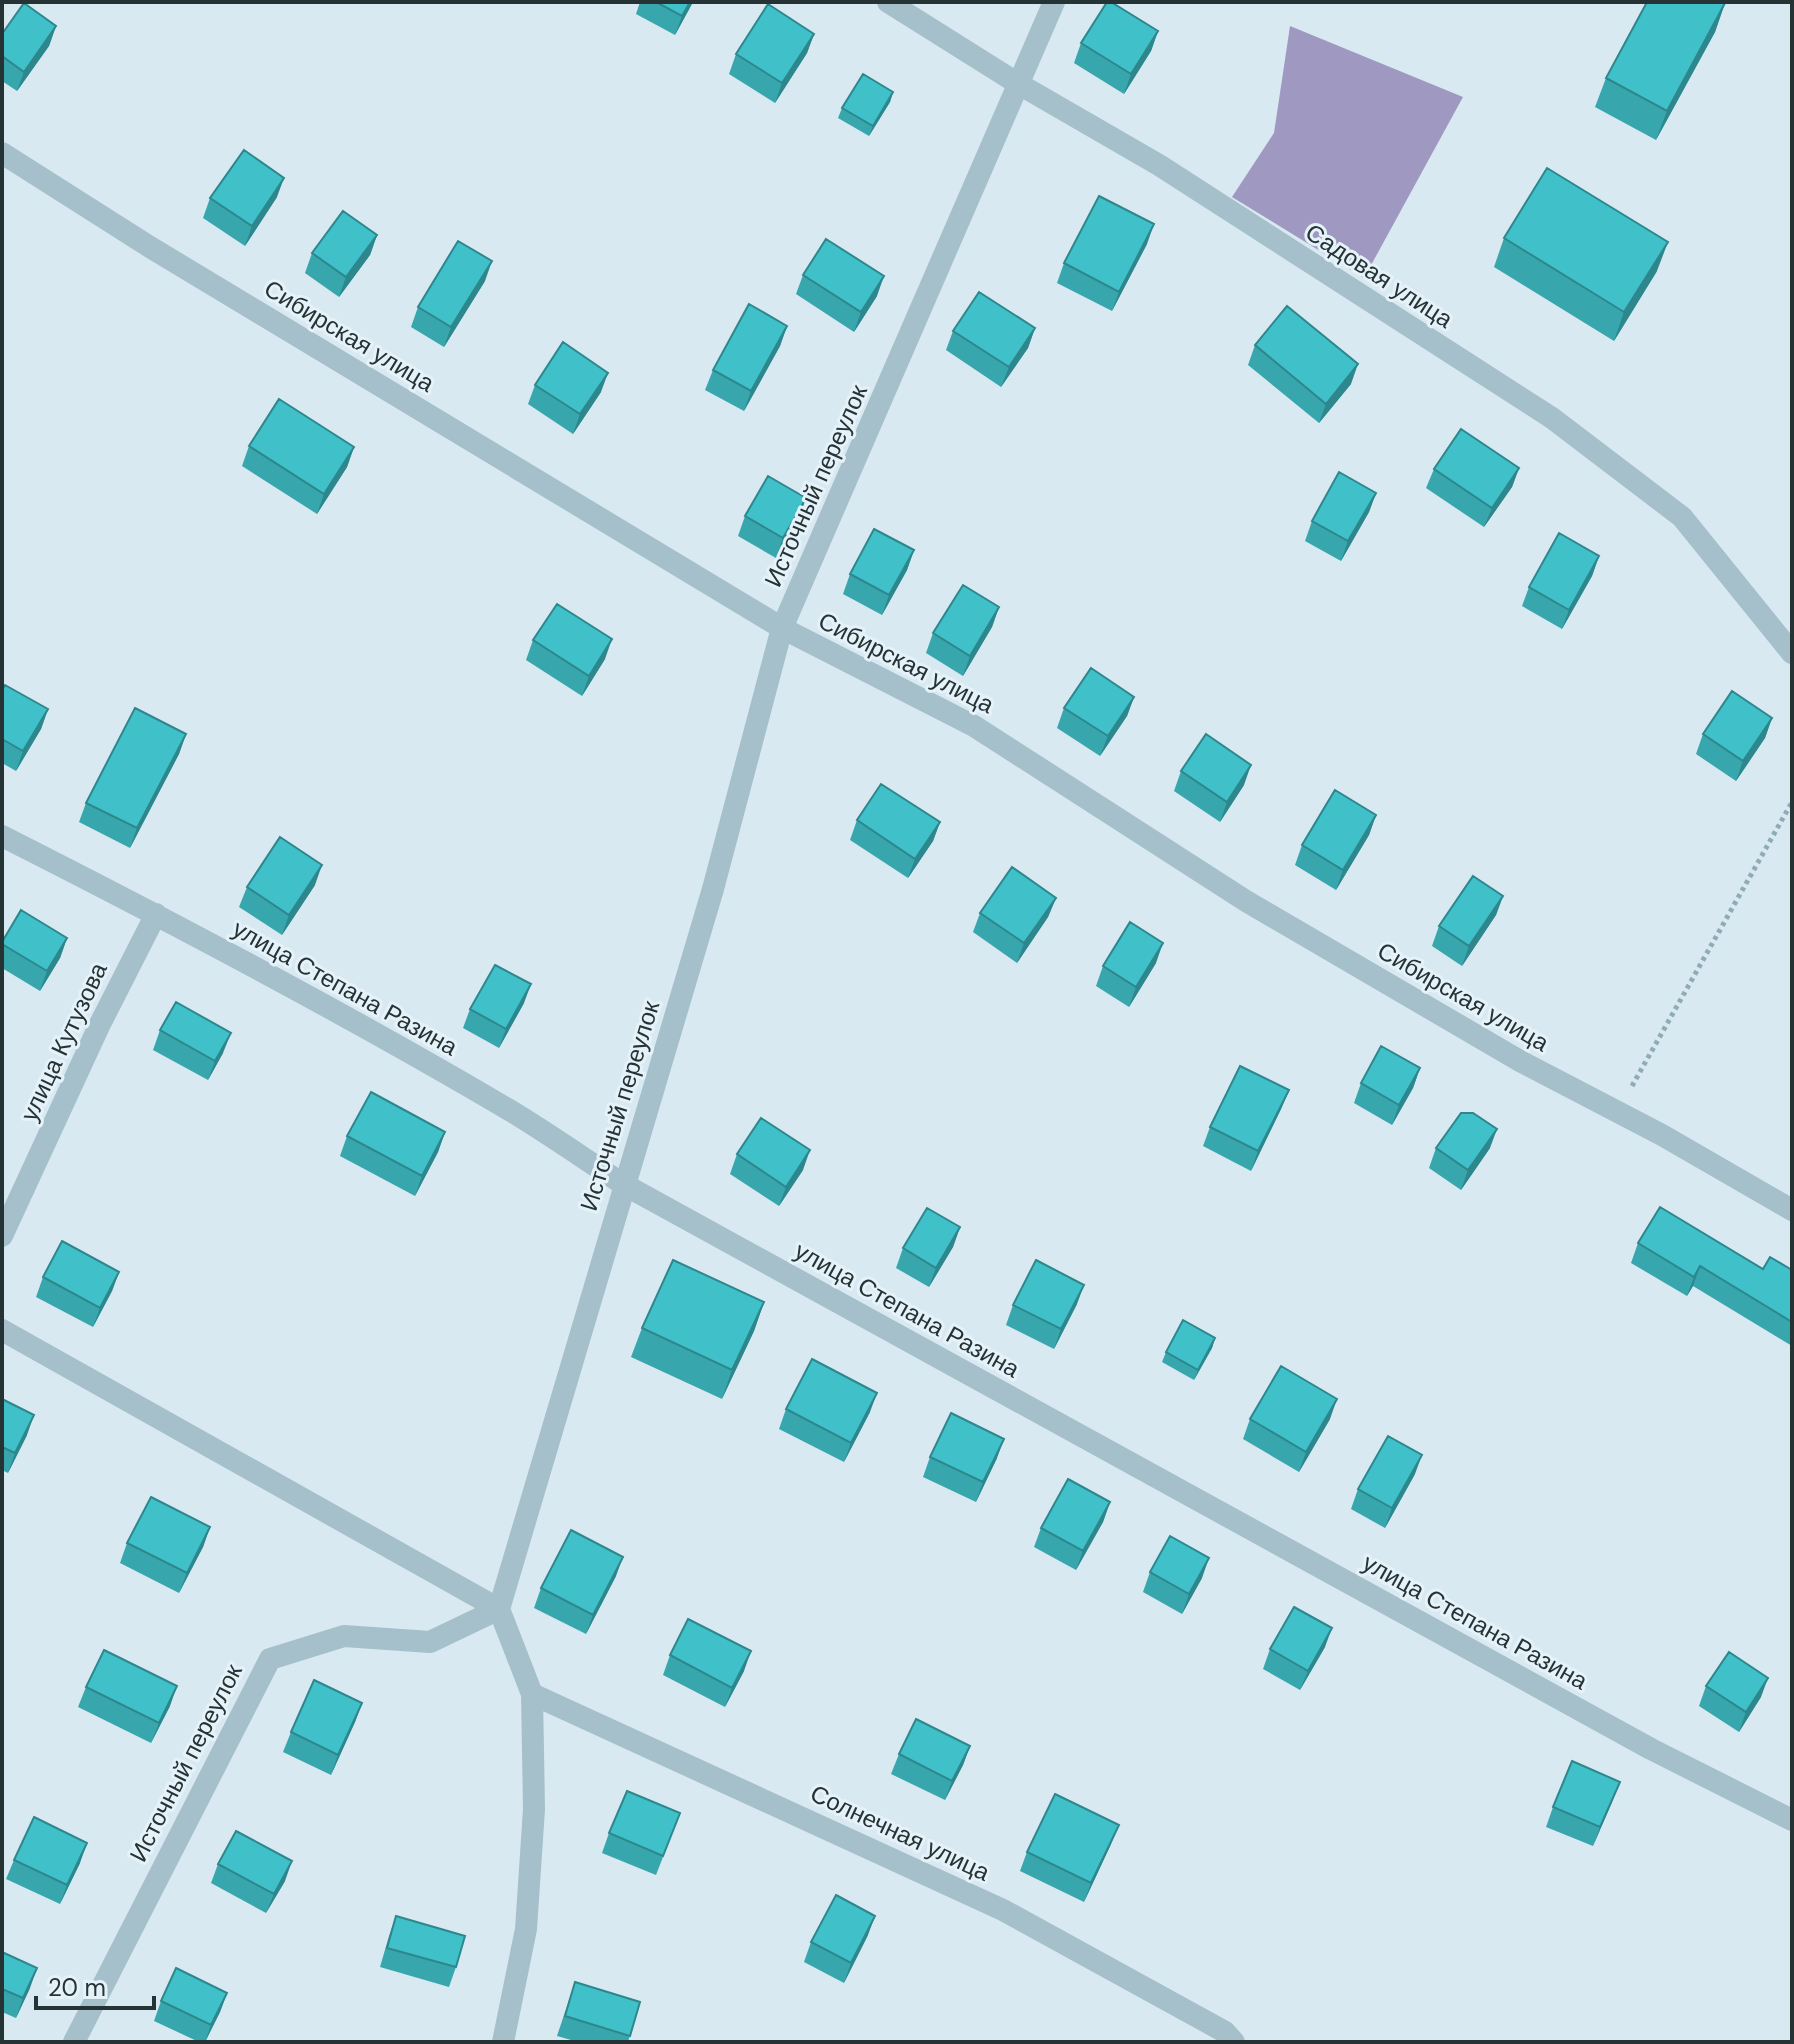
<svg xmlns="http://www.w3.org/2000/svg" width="1794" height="2044" font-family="'DM Sans',sans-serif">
<rect width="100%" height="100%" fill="#d9e9f2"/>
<!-- green -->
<path fill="#9f99c1" d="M1290 26 1463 97 1364 278 1232 197 1274 133Z"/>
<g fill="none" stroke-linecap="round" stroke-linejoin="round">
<!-- path -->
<path stroke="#8facb6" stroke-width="5" stroke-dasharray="4 4" stroke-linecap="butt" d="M1632 1086 1792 802"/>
<!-- service -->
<path stroke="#a5c0ca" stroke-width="22" d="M2 1330 499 1609"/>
<!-- minor -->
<path stroke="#a5c0ca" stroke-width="22" d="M888 2 1017 83 1159 165 1552 418 1682 517 1792 653
M2 153 150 247 782 628 974 726 1246 901 1520 1061 1662 1135 1792 1210
M2 836C174 923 345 1013 511 1111 549 1134 586 1160 623 1184L1651 1749 1792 1820
M2 1236 100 1024 156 914
M499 1609 532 1694 534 1809 526 1929 503 2042
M532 1694 1003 1910 1225 2032 1234 2042
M74 2042 270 1659 344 1636 430 1642 499 1609 713 889 782 628 1054 2"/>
</g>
<!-- wall -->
<path fill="#37a6ad" d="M640 2H693L675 35 636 14Z
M1725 3 1715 32 1656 140 1595 107 1606 78Z
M56 26 49 46 17 91 2 81V34Z
M1158 31 1151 51 1124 94 1074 63 1081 43Z
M814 34 807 53 775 103 729 74 736 54Z
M893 92 890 102 869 136 838 118 842 108Z
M277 197 245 246 203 218 210 198Z
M377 235 370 255 339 297 305 273 312 253Z
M1504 238 1657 271 1614 341 1494 267Z
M1147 244 1112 311 1057 283 1064 263Z
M803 275 877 296 854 332 796 294Z
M485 281 444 347 411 327 418 307Z
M787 326 780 346 744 411 705 390 713 370Z
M1035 328 1028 348 1001 387 946 350 953 331Z
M1255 345 1351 384 1319 423 1248 365Z
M535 385 601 392 573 434 528 404Z
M249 446 354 447 347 467 317 514 242 466Z
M1519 468 1512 487 1484 527 1426 488 1434 469Z
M1376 493 1369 512 1341 561 1305 541 1312 521Z
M806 498 799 517 776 558 738 536 745 516Z
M914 550 907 570 882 615 843 594 850 574Z
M1599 556 1592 576 1562 629 1522 606 1529 587Z
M999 607 992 627 963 676 926 653 933 633Z
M533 640 605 659 582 696 526 660Z
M2 690 48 709 41 729 16 771 2 763Z
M1134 697 1127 716 1100 756 1057 728 1064 708Z
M1772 718 1765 738 1736 781 1696 754 1703 734Z
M186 734 179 754 130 848 79 822 86 803Z
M1181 771 1244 785 1220 822 1174 791Z
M1376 815 1369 835 1336 890 1295 865 1302 845Z
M857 820 940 822 933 841 908 878 850 840Z
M315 885 282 935 239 907 247 887Z
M1503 896 1496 915 1462 966 1432 946 1439 926Z
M1056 898 1048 917 1017 963 973 932 980 913Z
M67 938 60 958 40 991 2 968V942Z
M1156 963 1129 1007 1096 986 1103 966Z
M524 1003 499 1048 463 1028 470 1009Z
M160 1030 223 1053 208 1080 153 1050Z
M1420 1068 1413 1088 1392 1125 1354 1103 1361 1083Z
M1289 1090 1281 1109 1251 1171 1203 1146 1210 1127Z
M445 1132 438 1152 415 1196 340 1156 347 1136Z
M1436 1148H1490L1461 1190 1429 1168Z
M737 1154 803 1170 779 1206 730 1174Z
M960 1227 953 1247 929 1287 896 1268 903 1248Z
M1638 1243 1763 1269 1792 1270V1346L1693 1286 1687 1296 1631 1263Z
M119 1272 112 1291 93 1327 36 1297 43 1277Z
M764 1302 754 1331 722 1399 631 1357 642 1328Z
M1077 1304 1054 1349 1006 1325 1013 1305Z
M1215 1338 1212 1348 1194 1380 1162 1362 1166 1352Z
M2 1399 27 1435 8 1473 2 1470Z
M786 1409 870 1412 844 1462 779 1429Z
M1250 1419H1330L1299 1472 1243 1439Z
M930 1457 997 1458 976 1502 923 1477Z
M1415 1474 1385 1528 1351 1509 1358 1489Z
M1110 1502 1103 1522 1076 1570 1034 1547 1041 1528Z
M210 1527 203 1547 179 1593 120 1563 127 1543Z
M1150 1572 1202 1578 1182 1614 1143 1592Z
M616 1576 586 1634 534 1608 541 1588Z
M1325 1647 1300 1690 1263 1669 1270 1649Z
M670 1655 744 1671 725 1707 663 1675Z
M1706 1686 1761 1697 1739 1732 1699 1706Z
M86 1687 170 1706 151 1743 78 1707Z
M362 1703 355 1722 331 1775 283 1752 291 1732Z
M970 1746 963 1765 945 1800 891 1774 899 1754Z
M1612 1802 1593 1846 1546 1827 1553 1807Z
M680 1813 656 1875 602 1853 609 1833Z
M1111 1844 1084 1902 1020 1871 1027 1852Z
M14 1860 80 1863 60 1904 6 1879Z
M218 1864 285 1881 266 1913 211 1883Z
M396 1916 456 1967 449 1987 380 1967 389 1936Z
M868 1935 844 1983 804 1962 811 1942Z
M2 1952 30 1988 16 2018 2 2012Z
M575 1982 640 2002 628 2042H578L557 2036Z
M227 1993 220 2012 205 2042H199L154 2021 161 2001Z"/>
<!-- shaded-wall -->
<path fill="#2d878d" d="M690 2H693L675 35 682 16Z
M1725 3 1715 32 1656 140 1667 111Z
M56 26 49 46 17 91 24 72Z
M1158 31 1151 51 1124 94 1131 74Z
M814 34 807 53 775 103 782 83Z
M893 92 890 102 869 136 873 126Z
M284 178 277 197 245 246 252 226Z
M1154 224 1147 244 1112 311 1119 292Z
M377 235 370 255 339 297 346 277Z
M1668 242 1657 271 1614 341 1624 312Z
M492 261 485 281 444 347 451 327Z
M884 276 877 296 854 332 861 312Z
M787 326 780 346 744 411 751 391Z
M1035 328 1028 348 1001 387 1009 367Z
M1358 364 1351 384 1319 423 1326 404Z
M608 373 601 392 573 434 580 414Z
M354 447 347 467 317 514 324 494Z
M1519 468 1512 487 1484 527 1492 508Z
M1376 493 1369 512 1341 561 1348 541Z
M806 498 799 517 776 558 783 538Z
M914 550 907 570 882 615 889 595Z
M1599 556 1592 576 1562 629 1569 610Z
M999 607 992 627 963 676 970 656Z
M612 639 605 659 582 696 589 676Z
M1134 697 1127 716 1100 756 1108 736Z
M48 709 41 729 16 771 23 751Z
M1772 718 1765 738 1736 781 1743 761Z
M186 734 179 754 130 848 137 828Z
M1251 765 1244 785 1220 822 1227 802Z
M1376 815 1369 835 1336 890 1343 870Z
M940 822 933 841 908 878 915 859Z
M322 865 315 885 282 935 289 915Z
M1503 896 1496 915 1462 966 1469 946Z
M1056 898 1048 917 1017 963 1024 943Z
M67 938 60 958 40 991 47 971Z
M1163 943 1156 963 1129 1007 1136 987Z
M531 984 524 1003 499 1048 506 1029Z
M231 1033 223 1053 208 1080 215 1061Z
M1420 1068 1413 1088 1392 1125 1399 1105Z
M1289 1090 1281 1109 1251 1171 1258 1151Z
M1497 1129 1490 1148 1461 1190 1468 1170Z
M445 1132 438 1152 415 1196 422 1176Z
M810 1150 803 1170 779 1206 786 1187Z
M960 1227 953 1247 929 1287 936 1268Z
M1700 1266 1693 1286 1687 1296 1694 1277Z
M119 1272 112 1291 93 1327 100 1308Z
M1084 1285 1077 1304 1054 1349 1061 1329Z
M764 1302 754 1331 722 1399 732 1370Z
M1215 1338 1212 1348 1194 1380 1198 1370Z
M877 1393 870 1412 844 1462 851 1443Z
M1337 1399 1330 1419 1299 1472 1306 1452Z
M34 1415 27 1435 8 1473 15 1453Z
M1004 1439 997 1458 976 1502 983 1482Z
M1422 1455 1415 1474 1385 1528 1392 1508Z
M1110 1502 1103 1522 1076 1570 1083 1551Z
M210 1527 203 1547 179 1593 187 1573Z
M623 1557 616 1576 586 1634 593 1615Z
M1209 1558 1202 1578 1182 1614 1189 1594Z
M1332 1628 1325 1647 1300 1690 1308 1671Z
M751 1651 744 1671 725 1707 732 1688Z
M1768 1678 1761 1697 1739 1732 1746 1712Z
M177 1686 170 1706 151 1743 159 1723Z
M362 1703 355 1722 331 1775 338 1755Z
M970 1746 963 1765 945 1800 952 1781Z
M1620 1782 1612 1802 1593 1846 1600 1827Z
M1119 1825 1111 1844 1084 1902 1091 1883Z
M87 1843 80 1863 60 1904 67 1885Z
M292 1861 285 1881 266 1913 274 1894Z
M875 1916 868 1935 844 1983 851 1963Z
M37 1968 30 1988 16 2018 23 1998Z
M227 1993 220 2012 205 2042 211 2025Z"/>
<!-- building -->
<path fill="#40c1c9" stroke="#2d878d" stroke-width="2" d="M656 2H690L682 16Z
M1107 2H1111L1158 31 1131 74 1081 43Z
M1647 2 1725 3 1667 111 1606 78Z
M24 3 56 26 24 72 2 56V34Z
M768 4 814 34 782 83 736 54Z
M863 74 893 92 873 126 842 108Z
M244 150 284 178 252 226 210 198Z
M1547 168 1668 242 1624 312 1504 238Z
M1099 196 1154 224 1119 292 1064 263Z
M343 211 377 235 346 277 312 253Z
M826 239 884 276 861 312 803 275Z
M458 241 492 261 451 327 418 307Z
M979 292 1035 328 1009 367 953 331Z
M749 304 787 326 751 391 713 370Z
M1287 306 1358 364 1326 404 1255 345Z
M563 342 608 373 580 414 535 385Z
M279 399 354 447 324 494 249 446Z
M1461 429 1519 468 1492 508 1434 469Z
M1339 472 1376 493 1348 541 1312 521Z
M768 476 806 498 783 538 745 516Z
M874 529 914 550 889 595 850 574Z
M1559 533 1599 556 1569 610 1529 587Z
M963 585 999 607 970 656 933 633Z
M557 604 612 639 589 676 533 640Z
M1091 668 1134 697 1108 736 1064 708Z
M5 685 48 709 23 751 2 739V690Z
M1732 691 1772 718 1743 761 1703 734Z
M135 708 186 734 137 828 86 803Z
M1206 734 1251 765 1227 802 1181 771Z
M881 784 940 822 915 859 857 820Z
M1335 790 1376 815 1343 870 1302 845Z
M280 837 322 865 289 915 247 887Z
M1012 867 1056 898 1024 943 980 913Z
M1473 876 1503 896 1469 946 1439 926Z
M21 910 67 938 47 971 2 944V942Z
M1130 922 1163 943 1136 987 1103 966Z
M495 965 531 984 506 1029 470 1009Z
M176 1002 231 1033 215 1061 160 1030Z
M1381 1046 1420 1068 1399 1105 1361 1083Z
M1240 1066 1289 1090 1258 1151 1210 1127Z
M371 1092 445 1132 422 1176 347 1136Z
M1461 1113H1473L1497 1129 1468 1170 1436 1148Z
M761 1118 810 1150 786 1187 737 1154Z
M1660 1207 1763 1269 1770 1257 1792 1270V1322L1700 1266 1694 1277 1638 1243Z
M927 1208 960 1227 936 1268 903 1248Z
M62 1241 119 1272 100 1308 43 1277Z
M673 1260 764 1302 732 1370 642 1328Z
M1036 1260 1084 1285 1061 1329 1013 1305Z
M1183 1320 1215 1338 1198 1370 1166 1352Z
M812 1359 877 1393 851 1443 786 1409Z
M1281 1366 1337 1399 1306 1452 1250 1419Z
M2 1399 34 1415 15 1453 2 1447Z
M951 1413 1004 1439 983 1482 930 1457Z
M1388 1436 1422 1455 1392 1508 1358 1489Z
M1068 1479 1110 1502 1083 1551 1041 1528Z
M151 1497 210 1527 187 1573 127 1543Z
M571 1530 623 1557 593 1615 541 1588Z
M1170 1536 1209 1558 1189 1594 1150 1572Z
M1294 1607 1332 1628 1308 1671 1270 1649Z
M688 1619 751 1651 732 1688 670 1655Z
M104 1650 177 1686 159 1723 86 1687Z
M1729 1652 1768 1678 1746 1712 1706 1686Z
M314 1680 362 1703 338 1755 291 1732Z
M916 1719 970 1746 952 1781 899 1754Z
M1572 1761 1620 1782 1600 1827 1553 1807Z
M627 1791 680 1813 663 1856 609 1833Z
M1055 1794 1119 1825 1091 1883 1027 1852Z
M34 1817 87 1843 67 1885 14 1860Z
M236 1831 292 1861 274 1894 218 1864Z
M836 1895 875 1916 851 1963 811 1942Z
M396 1916 465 1936 456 1967 387 1948Z
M2 1952 37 1968 23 1998 2 1989Z
M176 1968 227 1993 211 2025 161 2001Z
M575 1982 640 2002 630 2036 565 2016Z"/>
<g text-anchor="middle" stroke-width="6" stroke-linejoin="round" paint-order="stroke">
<!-- street labels -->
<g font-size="24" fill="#263335" stroke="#e5f2f9">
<text transform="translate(1379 276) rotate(33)" y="8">Садовая улица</text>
<text transform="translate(349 336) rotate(31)" y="8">Сибирская улица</text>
<text transform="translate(816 486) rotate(-66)" y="8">Источный переулок</text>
<text transform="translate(906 663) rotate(27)" y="8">Сибирская улица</text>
<text transform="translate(345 988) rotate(29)" y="8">улица Степана Разина</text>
<text transform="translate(1463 997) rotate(30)" y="8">Сибирская улица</text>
<text transform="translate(64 1042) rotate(-65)" y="8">улица Кутузова</text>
<text transform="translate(620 1106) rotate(-73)" y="8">Источный переулок</text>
<text transform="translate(907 1310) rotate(29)" y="8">улица Степана Разина</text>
<text transform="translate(1475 1622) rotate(29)" y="8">улица Степана Разина</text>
<text transform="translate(186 1763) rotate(-63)" y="8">Источный переулок</text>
<text transform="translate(900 1833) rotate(25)" y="8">Солнечная улица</text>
</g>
</g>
<!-- border -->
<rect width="1794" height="2044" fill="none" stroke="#263335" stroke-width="8"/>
<!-- scale -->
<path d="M36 1996v12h118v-12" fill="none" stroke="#263335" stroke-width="4"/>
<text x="48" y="1996" font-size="24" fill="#263335" stroke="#e5f2f9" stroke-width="6" paint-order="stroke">20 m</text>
</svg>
